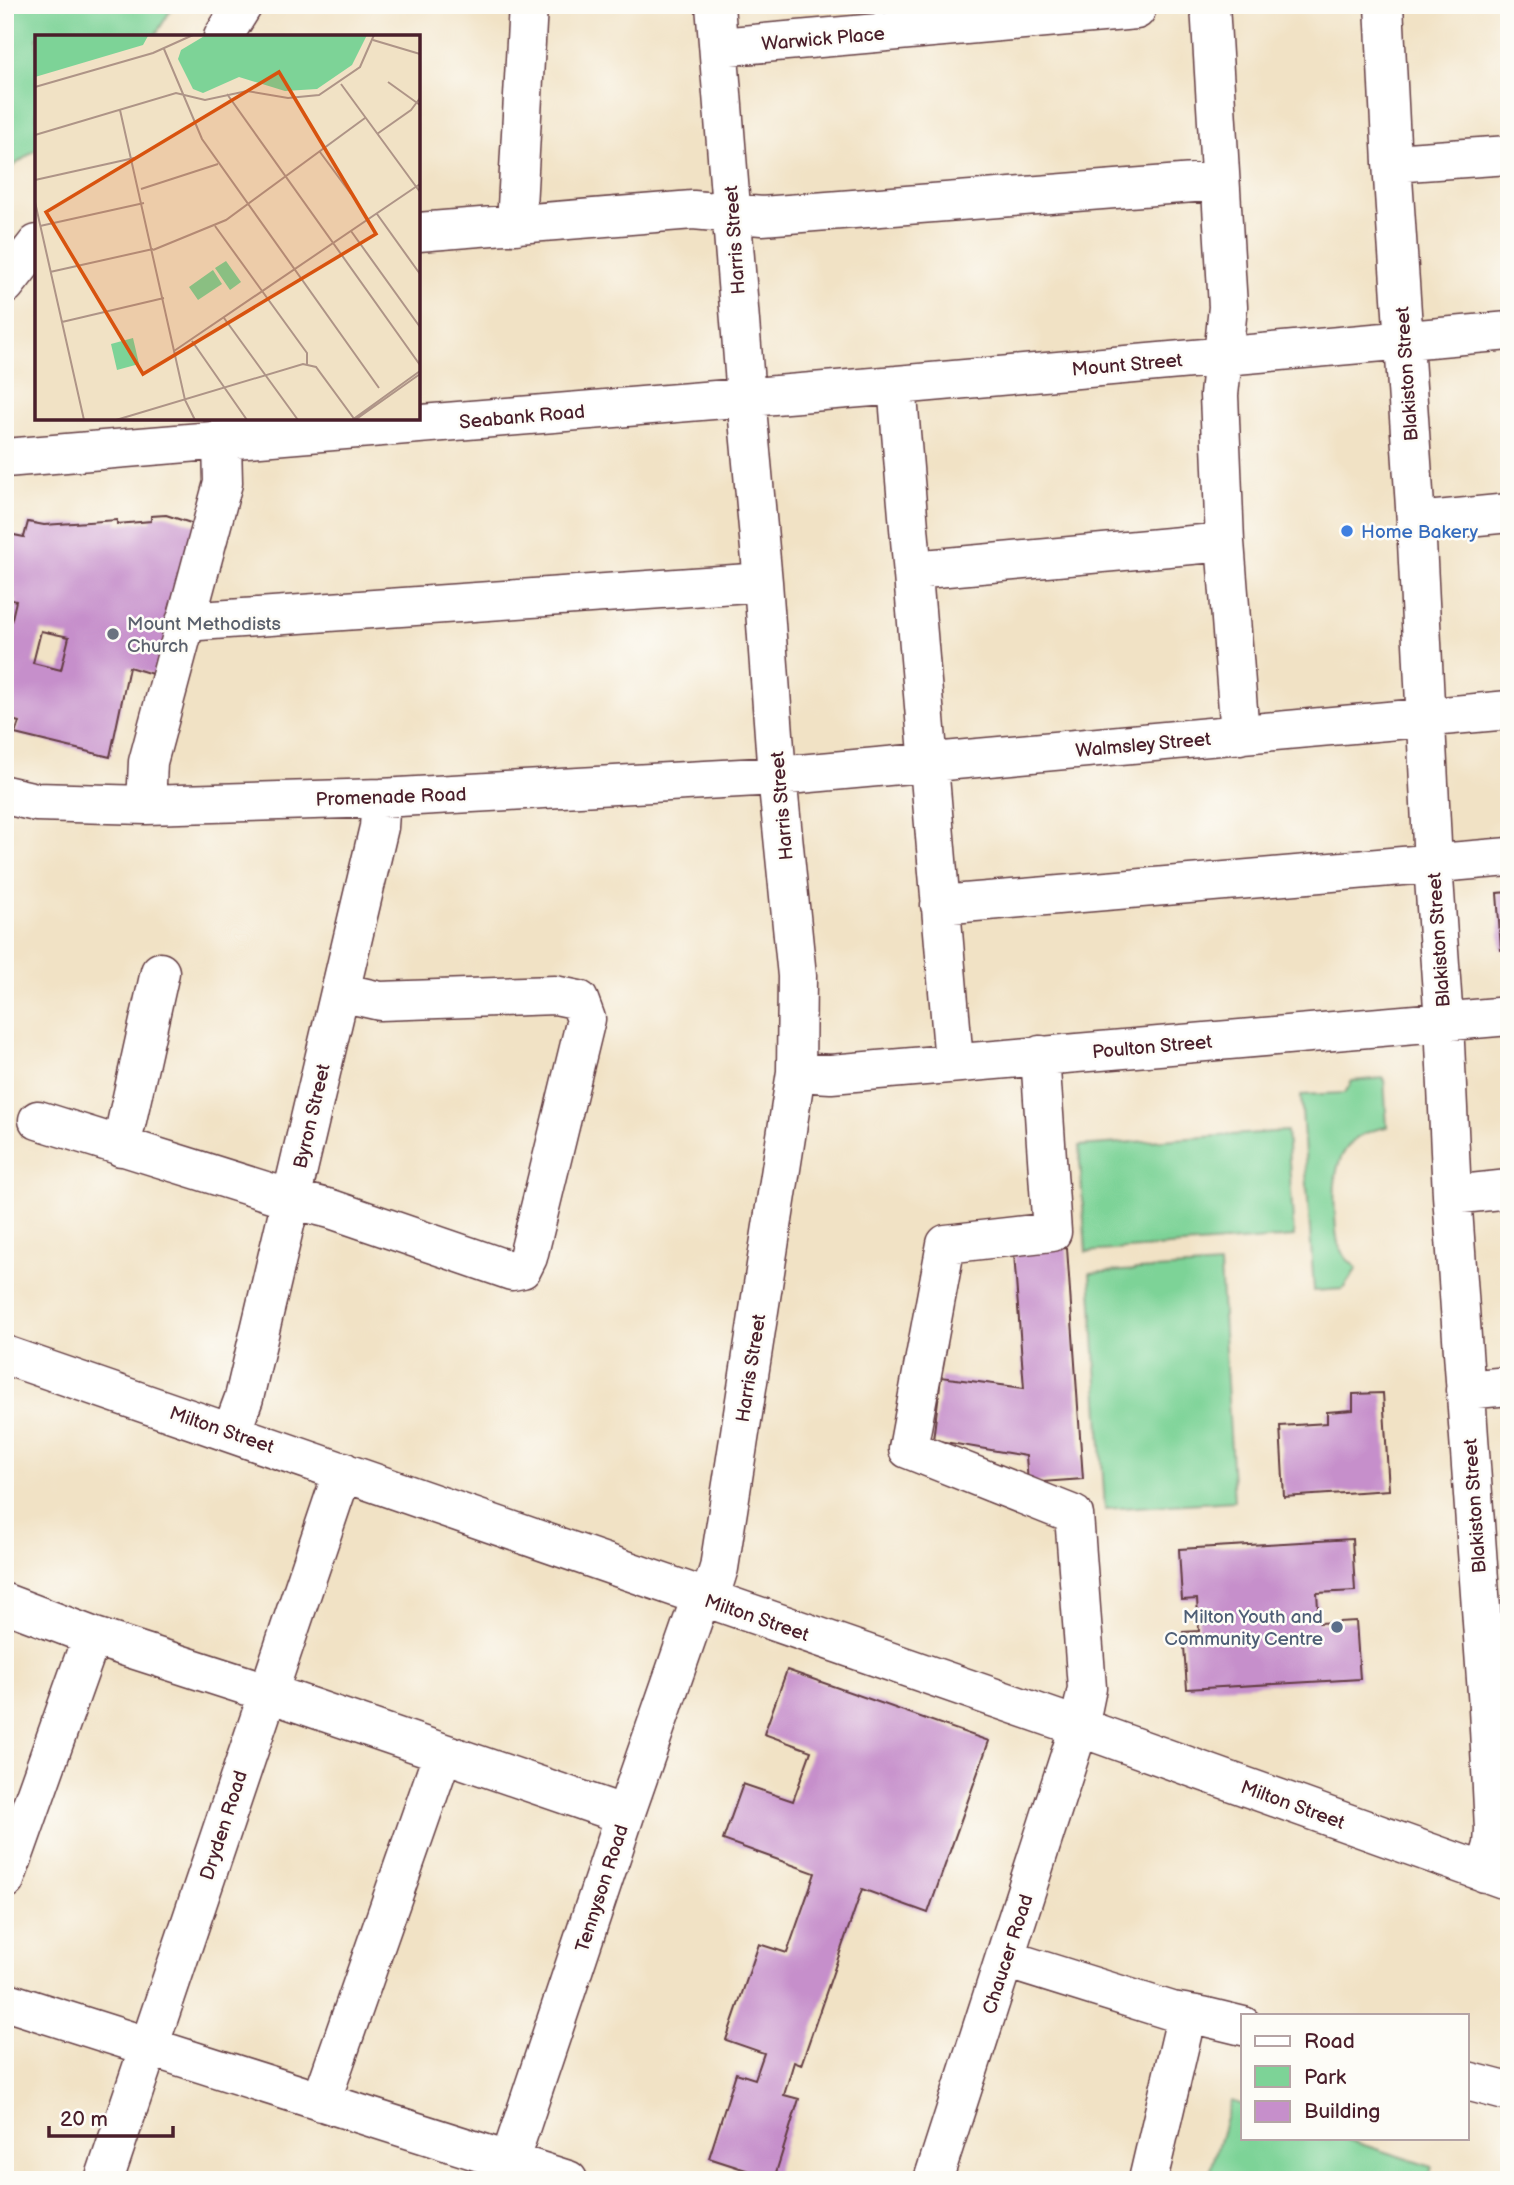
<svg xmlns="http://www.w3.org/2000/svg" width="1514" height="2185" font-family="'Balsamiq Sans',sans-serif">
<rect width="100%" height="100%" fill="#fdfcf7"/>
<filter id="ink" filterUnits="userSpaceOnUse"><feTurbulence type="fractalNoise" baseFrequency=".0143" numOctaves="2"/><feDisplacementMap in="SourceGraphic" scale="14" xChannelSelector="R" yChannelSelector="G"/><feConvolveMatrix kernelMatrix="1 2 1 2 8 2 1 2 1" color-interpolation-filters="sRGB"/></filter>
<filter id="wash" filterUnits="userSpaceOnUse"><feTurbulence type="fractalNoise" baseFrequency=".00686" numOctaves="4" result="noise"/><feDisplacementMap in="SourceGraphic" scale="28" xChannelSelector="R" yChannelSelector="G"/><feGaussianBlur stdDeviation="1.57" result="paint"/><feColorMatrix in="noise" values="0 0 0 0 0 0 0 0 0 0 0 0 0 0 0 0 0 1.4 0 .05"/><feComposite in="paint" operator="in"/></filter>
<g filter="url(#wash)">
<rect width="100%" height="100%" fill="#f1e2c5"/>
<!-- green -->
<path fill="#7dd397" stroke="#647961" stroke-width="2" d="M5 5H174L154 37H37V149L5 172Z
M1384 1078 1387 1127C1337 1135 1332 1171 1335 1215 1336 1238 1336 1253 1357 1268L1343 1289 1314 1291 1301 1095 1345 1093 1352 1081Z
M1287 1131 1294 1237 1086 1252 1079 1146Z
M1220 1265 1234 1501 1105 1509 1090 1273Z
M1231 2101 1243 2105V2138H1342L1432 2167 1428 2180H1208Z"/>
<g id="blocks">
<!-- building -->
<path fill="#c68fcb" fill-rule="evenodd" d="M166 515 200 526 159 676 129 667 110 757 15 734 19 722 5 718V648L16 601 5 598V550L9 534 24 537 28 522 44 525 117 520V524L151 521V516ZM41 631 69 637 61 670 33 663Z
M1509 892V949L1501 950 1497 893Z
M1067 1248 1083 1479 1028 1483 1026 1456 933 1440 941 1377 1024 1388 1014 1253Z
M1383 1393 1389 1490 1284 1497 1280 1426 1327 1423V1412L1353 1410V1394Z
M1352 1539 1355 1591 1317 1593 1319 1623 1356 1621 1360 1679 1187 1689 1183 1632 1199 1631 1197 1599 1182 1600 1179 1549Z
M787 1670 989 1741 928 1913 862 1889 801 2065 794 2062 784 2095 799 2099 774 2179 709 2158 736 2073 755 2079 764 2053 726 2040 759 1944 787 1953 815 1873 723 1840 743 1784 793 1801 811 1751 764 1734Z"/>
</g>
</g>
<g filter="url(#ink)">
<use href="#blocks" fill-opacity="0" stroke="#633c42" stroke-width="2"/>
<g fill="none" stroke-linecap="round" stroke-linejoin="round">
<defs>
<path id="minor" d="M1210 5 1228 307 1219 395 1225 542 1240 735
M1384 5 1392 163 1416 522 1433 864 1444 1022 1452 1195 1488 1708 1494 1829 1493 1845 1485 1873
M223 37 243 5
M719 47 1136 10
M1392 163 1509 155
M516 225 528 5
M418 232 693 210 762 216 1220 181
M5 285 37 244
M897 385 954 1062
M5 458 897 385 1509 331
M1416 522 1509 513
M913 570 1225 542
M185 622 763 582
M5 795 36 802 146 805 381 798 777 776 1509 710
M146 805 148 762 223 483 222 441
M940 905 1509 857
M796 1072 831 1074 1509 1016
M38 1120 291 1199 331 1209 512 1271 522 1269 528 1257 586 1019 579 1000 555 995 380 1001 340 992
M121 1147 160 972
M1452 1195 1509 1189
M5 1355 1079 1727 1509 1881
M1465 1390 1509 1386
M231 1433 244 1398 379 827 381 798
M709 1600 719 1568 796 1072 797 976 777 776 763 582 746 397 715 5
M5 1603 92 1636 266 1692 625 1815
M5 1880 92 1636
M1005 1959 1172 2011 1202 2016 1243 2026
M5 2001 568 2180
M1467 2081 1509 2092
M321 2102 443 1753
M104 2180 343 1471
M503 2180 625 1815 701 1597
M933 2180 1079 1727 1087 1688 1074 1515 908 1449 946 1244 1052 1232 1040 1055
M1148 2180 1187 2014"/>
</defs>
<!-- minor casing -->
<use href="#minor" stroke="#633c42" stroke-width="41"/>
<!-- minor -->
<use href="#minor" stroke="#fff" stroke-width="38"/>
</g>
</g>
<!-- markers -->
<circle fill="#3f7fe0" stroke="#fdfcf7" stroke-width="2.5" cx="1347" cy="531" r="7"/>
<circle fill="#6b7280" stroke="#fdfcf7" stroke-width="2.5" cx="113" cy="634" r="7"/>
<circle fill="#5c6f8a" stroke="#fdfcf7" stroke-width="2.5" cx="1337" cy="1627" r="7"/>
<g text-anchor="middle" stroke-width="5" stroke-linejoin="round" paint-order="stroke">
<!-- street labels -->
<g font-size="19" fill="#4a1f2b" stroke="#fdfcf7">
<text transform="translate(823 38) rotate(-5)" y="7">Warwick Place</text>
<text transform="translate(734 240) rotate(-94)" y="7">Harris Street</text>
<text transform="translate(1127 364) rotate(-5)" y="7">Mount Street</text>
<text transform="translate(1406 374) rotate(-94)" y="7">Blakiston Street</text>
<text transform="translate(522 416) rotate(-5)" y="7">Seabank Road</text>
<text transform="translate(1143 744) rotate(-5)" y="7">Walmsley Street</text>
<text transform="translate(391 796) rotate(-2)" y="7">Promenade Road</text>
<text transform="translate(781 806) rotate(-95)" y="7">Harris Street</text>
<text transform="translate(1438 940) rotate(-94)" y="7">Blakiston Street</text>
<text transform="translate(1152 1046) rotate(-5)" y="7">Poulton Street</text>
<text transform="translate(311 1116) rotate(-77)" y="7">Byron Street</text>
<text transform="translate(750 1368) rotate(-81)" y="7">Harris Street</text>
<text transform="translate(222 1429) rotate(19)" y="7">Milton Street</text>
<text transform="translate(1474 1506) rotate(-94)" y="7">Blakiston Street</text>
<text transform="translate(757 1617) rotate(19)" y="7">Milton Street</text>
<text transform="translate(1293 1804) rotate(20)" y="7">Milton Street</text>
<text transform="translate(223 1825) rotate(-72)" y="7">Dryden Road</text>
<text transform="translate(601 1888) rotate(-72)" y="7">Tennyson Road</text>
<text transform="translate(1007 1954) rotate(-72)" y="7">Chaucer Road</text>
</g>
<!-- shop labels -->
<g font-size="19" fill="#366cbe" stroke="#fdfcf7" text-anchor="start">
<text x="1361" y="538">Home Bakery</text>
</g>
<!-- worship labels -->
<g font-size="19" fill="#5b616d" stroke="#fdfcf7" text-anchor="start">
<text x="127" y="630">Mount Methodists<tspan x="127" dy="22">Church</tspan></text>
</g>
<!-- service labels -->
<g font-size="19" fill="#4e5e75" stroke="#fdfcf7" text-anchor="end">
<text x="1323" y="1623">Milton Youth and<tspan x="1323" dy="22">Community Centre</tspan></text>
</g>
</g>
<!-- overview -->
<g transform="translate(35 35)">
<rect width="385" height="385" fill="#f1e2c5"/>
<path d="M0 0H113V1L108 10 0 42ZM171 0H332L317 30 282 54 250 56 204 42 168 58 158 54 143 24 146 15ZM191 226 206 247 195 255 180 233ZM178 235 187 249 163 265 154 252ZM98 303 104 329 82 335 76 309Z" fill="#7dd397"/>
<path fill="none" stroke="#ae9487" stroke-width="2" d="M338 5 385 19M129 14 167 104 344 353M353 47 385 70M306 49 385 157M0 52 118 18 158 0M192 59 385 330M85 75 150 365 160 385M342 99 376 75 385 63M0 100 141 58 170 65 212 56 253 63 284 60 325 32 339 0M285 117 316 159M0 145 99 123M106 154 183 129M0 167 49 385M342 179 385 239M5 191 109 168M180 191 272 318V329M316 196 385 292M118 215 191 185 330 83M15 237 118 214M189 283 263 385M27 287 129 263M157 306 212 385M139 316 385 149M81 385 268 329 281 332 320 385M317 385 385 336M320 385 385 339"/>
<path fill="#d8530f" fill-opacity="0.15" stroke="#d8530f" stroke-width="3.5" d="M244 37 341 199 108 339 11 177Z"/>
<rect width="385" height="385" fill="none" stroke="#4a1f2b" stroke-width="3.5"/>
</g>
<!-- margin -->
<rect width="1514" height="2185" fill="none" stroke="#fdfcf7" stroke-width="28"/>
<!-- legend -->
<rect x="1241" y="2014" width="228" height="126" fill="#fdfcf7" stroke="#b5a4a5" stroke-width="2"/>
<rect x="1255" y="2036" width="35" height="10" fill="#ffffff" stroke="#b5a4a5" stroke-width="2"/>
<text x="1304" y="2048" font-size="21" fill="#4a1f2b">Road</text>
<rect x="1255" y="2066" width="35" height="21" fill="#7dd397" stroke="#b5a4a5" stroke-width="2"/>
<text x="1304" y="2084" font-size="21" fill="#4a1f2b">Park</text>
<rect x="1255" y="2101" width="35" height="21" fill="#c68fcb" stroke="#b5a4a5" stroke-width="2"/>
<text x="1304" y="2118" font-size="21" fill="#4a1f2b">Building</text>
<!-- scale -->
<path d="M49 2126v10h124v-10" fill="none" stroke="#4a1f2b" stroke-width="3.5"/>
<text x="60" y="2126" font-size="21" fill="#4a1f2b" stroke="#fdfcf7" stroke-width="5" paint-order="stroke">20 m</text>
</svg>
